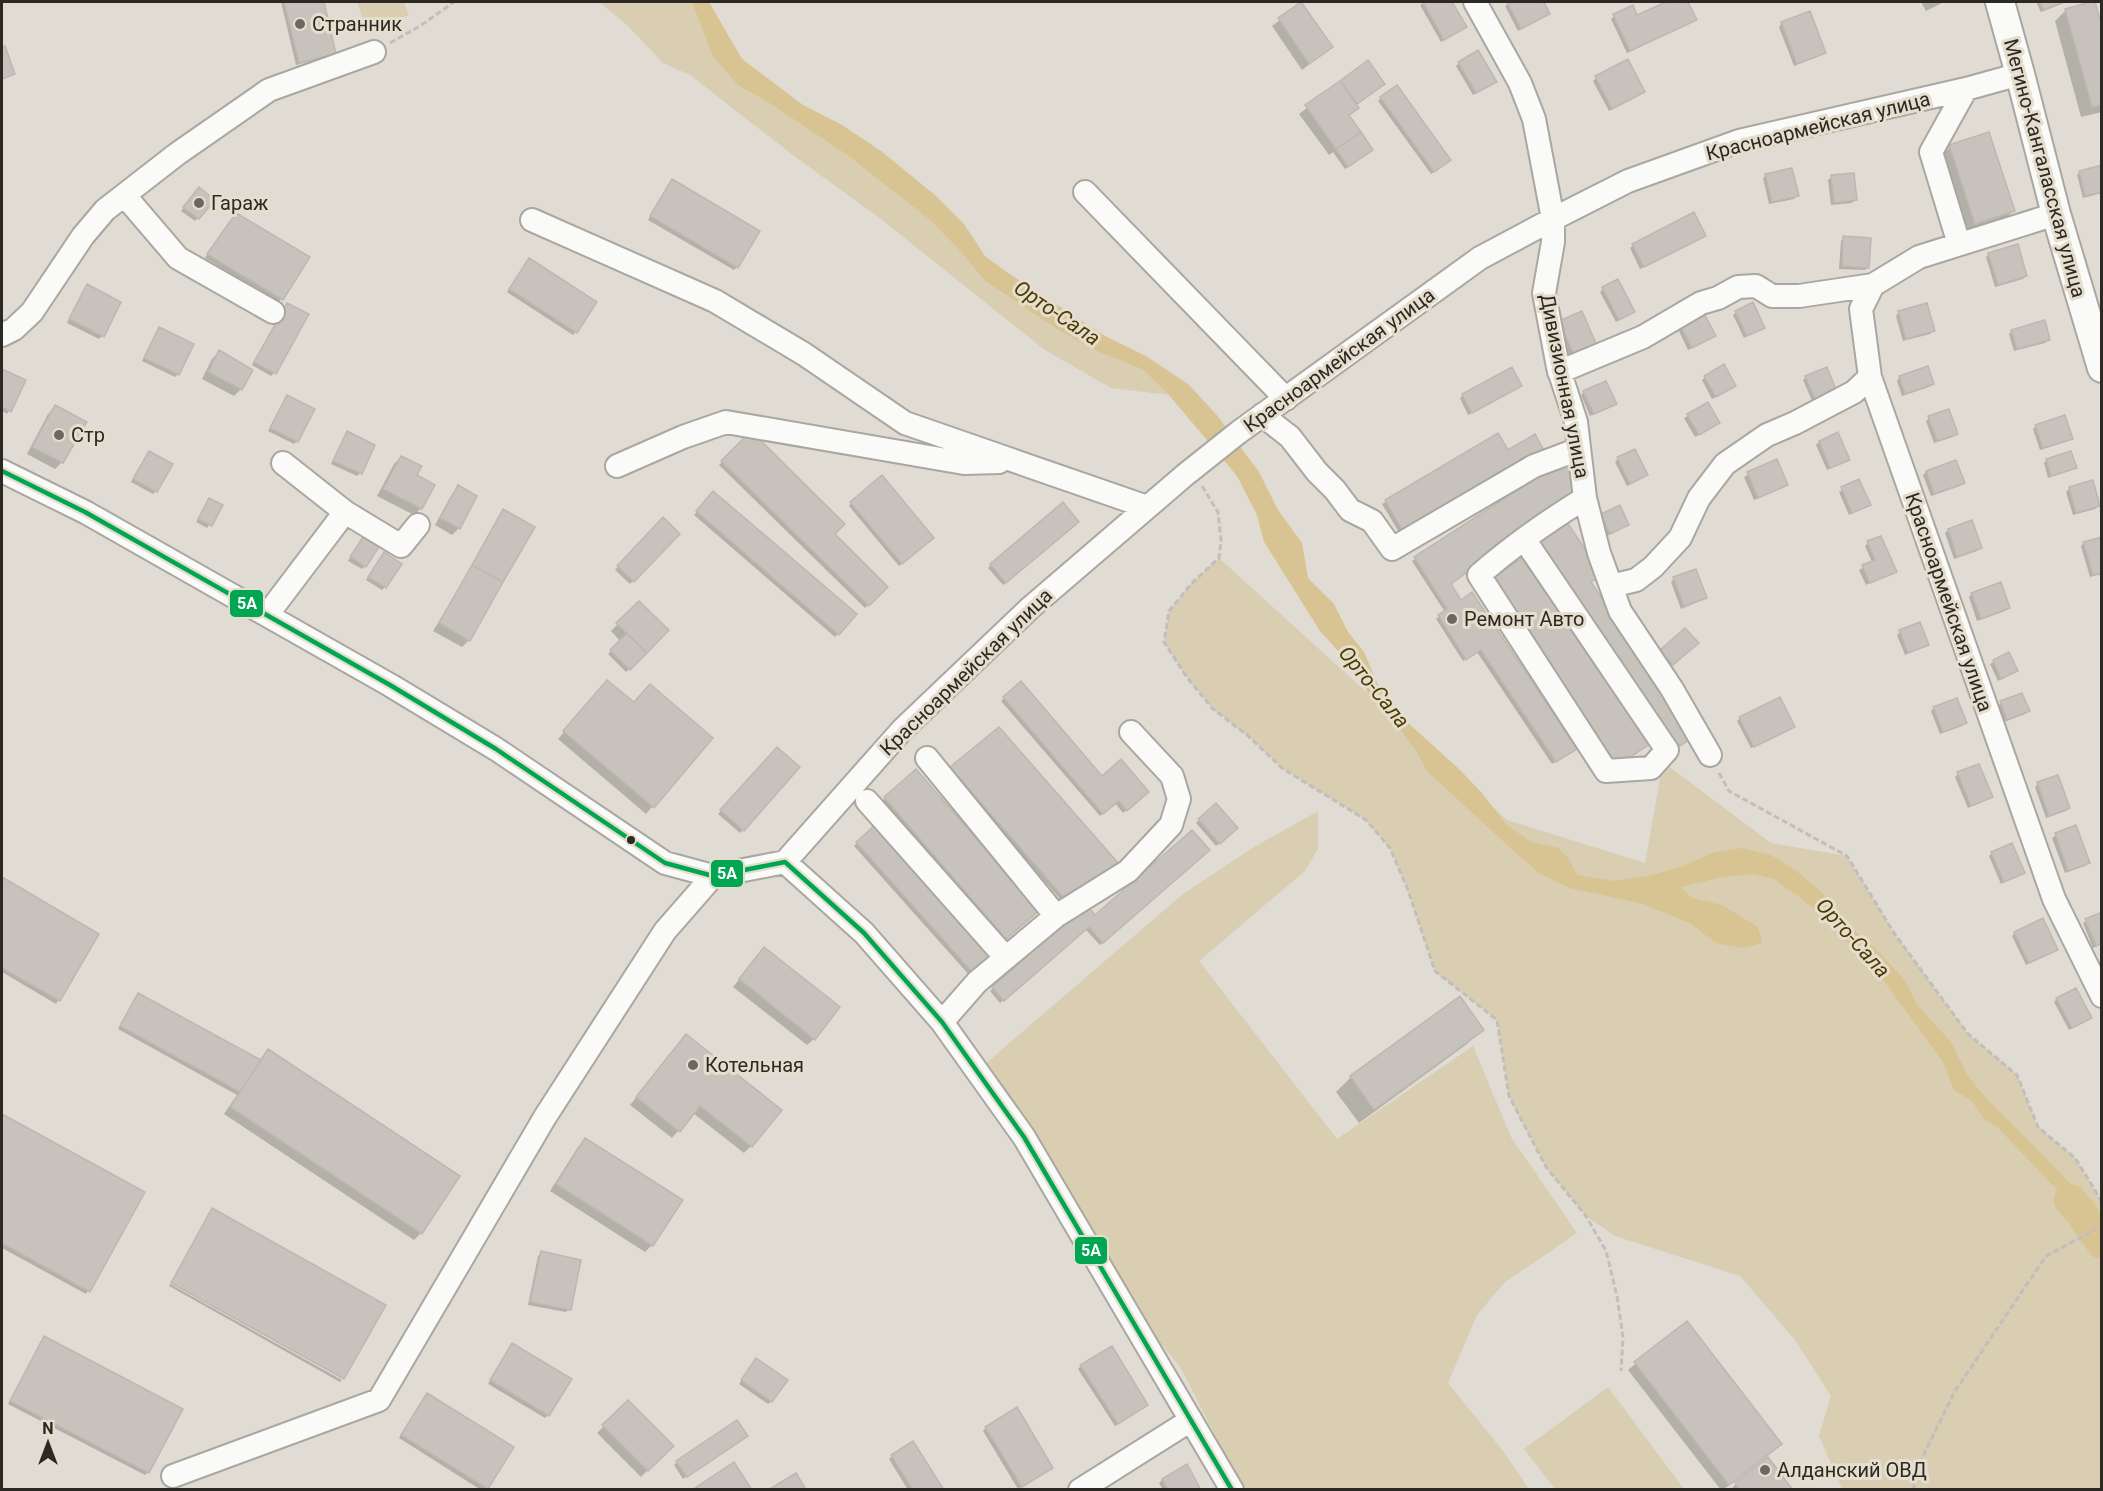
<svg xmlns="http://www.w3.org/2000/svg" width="2103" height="1491" font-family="Roboto,sans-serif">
<rect width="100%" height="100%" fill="#e0dcd3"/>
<!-- green -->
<path fill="#d9cdb2" d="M357 2H404L409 15 367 32Z
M599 2H692L738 85 769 103 847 155 930 220 961 252 985 281 1060 331 1142 369 1169 395 1111 388 1045 350 881 219 794 156 690 75 663 63 626 24Z
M1219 558 1507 820 1645 863 1663 762 1771 843 1847 856 1894 933 1968 1034 2017 1075 2038 1127 2075 1158 2095 1190 2101 1203V1226L2080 1237 2084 1245 2101 1228V1489H1842L1819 1436 1831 1396 1795 1340 1740 1276 1615 1236 1586 1216 1546 1167 1509 1096 1497 1020 1435 971 1408 890 1390 848 1366 820 1282 768 1247 735 1212 708 1186 676 1164 642 1169 611 1192 583Z
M1318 811V849L1304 872 1199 961 1337 1139 1473 1046 1511 1137 1577 1233 1504 1283 1477 1315 1448 1383 1503 1451 1529 1489H1245L1233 1471 1181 1368 1112 1284 978 1070 1183 894 1254 847Z
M1608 1387 1684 1489H1555L1524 1449Z"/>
<!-- water -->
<path fill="#d8c493" d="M692 2H709L742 59 803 105 842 125 881 151 935 195 964 224 985 256 1008 273 1105 336 1146 356 1188 384 1216 414 1259 472 1278 510 1302 543 1308 578 1334 604 1348 632 1364 652 1378 685 1398 708 1407 722 1459 769 1482 793 1506 824 1531 842 1558 848 1569 859 1577 875 1614 881 1647 876 1681 867 1712 853 1740 848 1771 855 1795 870 1824 894 1841 914 1846 925 1866 939 1905 980 1917 1005 1951 1042 1967 1074 1984 1096 2074 1187 2101 1228V1239L2085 1223 2070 1203 1997 1127 1984 1119 1972 1101 1954 1090 1943 1062 1884 981 1824 917 1799 897 1774 879 1752 874 1718 878 1681 887 1692 898 1722 905 1758 927 1762 943 1743 948 1716 943 1690 923 1643 904 1570 888 1540 874 1518 855 1427 771 1415 749 1398 727 1374 702 1348 662 1320 631 1264 542 1257 515 1237 476 1169 395 1142 369 1097 351 1060 331 985 281 961 252 930 220 847 155 769 103 738 85 713 56Z"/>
<!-- shadow -->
<path fill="#0003" d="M281 2H323L335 53 332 56 296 65Z
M1425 2H1450L1465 27 1441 42 1420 5Z
M1510 2H1542L1548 14 1518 31 1505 6Z
M1669 2H1686L1695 20 1627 53 1611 19 1614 16 1637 17Z
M1921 2H1944L1926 11Z
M2036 2H2066L2041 12Z
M1301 4 1331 47 1302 70 1272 26Z
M2066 10 2102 31V112L2081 117 2055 21Z
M1782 23 1824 52 1821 55 1794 66 1779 27Z
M4 48 13 74 2 80V49Z
M1368 62 1380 87 1355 105 1358 108 1348 117 1368 153 1345 169 1333 152 1329 155 1299 114Z
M1459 63 1492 84 1473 95 1456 66Z
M1596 78 1643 92 1609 111 1593 81Z
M1381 98 1446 163 1431 174 1378 101Z
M1950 147 2013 211 2006 218 1968 230 1943 154Z
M2102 167V193L2083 198 2077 175 2080 172Z
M1766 175 1797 195 1794 199 1769 204 1763 178Z
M1832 177 1855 200 1852 203 1831 205 1828 180Z
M669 184 737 267 734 270 648 220Z
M196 192 213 200 195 221 181 211Z
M233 218 281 299 278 302 205 258Z
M1704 236 1640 269 1630 248 1633 245Z
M1844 238 1868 267 1865 270 1839 269 1841 241Z
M1989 254 2026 276 2023 279 1995 287 1986 257Z
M527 263 576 332 573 335 507 292Z
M84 289 102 336 99 339 67 323Z
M1603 289 1633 312 1616 322 1600 292Z
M287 304 274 373 271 376 252 365Z
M1736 312 1763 327 1744 338 1733 315Z
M1899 312 1933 331 1930 334 1903 341 1896 316Z
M1560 322 1596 347 1571 359 1557 325Z
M1682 328 1711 338 1688 350 1679 331Z
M159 329 178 374 175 377 142 361Z
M2012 331 2048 340 2045 343 2014 351 2009 334Z
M219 352 241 389 234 396 202 379 212 359Z
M2 371 24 381 7 414 2 411Z
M1705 377 1734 386 1712 399 1702 380Z
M1806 377 1836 391 1813 403 1803 380Z
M1900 377 1932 384 1929 387 1902 396 1897 381Z
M1521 386 1468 415 1460 398 1463 395Z
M1584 392 1615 404 1590 416 1581 395Z
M287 397 297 441 294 444 268 431Z
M1708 404 1715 426 1695 437 1684 418Z
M55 407 62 462 55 469 27 454 48 414Z
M1929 418 1956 433 1953 437 1934 443 1926 421Z
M2036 426 2071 438 2068 441 2040 450 2033 429Z
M347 433 360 473 357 476 331 464Z
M751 433 833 534 886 587 865 608 719 465Z
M1497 435 1402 537 1382 504Z
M1819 442 1848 460 1827 470 1816 445Z
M147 455 156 491 153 494 131 482Z
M401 457 415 476 421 508 414 515 377 496 394 464Z
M1618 459 1646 475 1627 486 1615 462Z
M2047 460 2075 467 2072 470 2048 478 2044 463Z
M1776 461 1786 485 1754 500 1744 477Z
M1926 472 1963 482 1960 486 1931 496 1923 475Z
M1544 474 1449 584 1572 751 1552 764 1477 652 1463 661 1436 619 1445 612 1412 561Z
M1859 481 1869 505 1849 515 1839 492Z
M2092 482 2098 506 2095 509 2073 515 2066 492 2069 489Z
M458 487 475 496 459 528 452 535 435 525 452 494Z
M714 493 855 614 835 637 694 515Z
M210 500 221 505 207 528 196 522Z
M851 503 929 540 899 566 849 506Z
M1602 515 1627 525 1607 536 1599 518Z
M663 519 678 534 630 584 615 570Z
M1074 525 1003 585 988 568 991 565Z
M1948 530 1980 548 1977 551 1954 559 1945 533Z
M2102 538V574L2090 577 2081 546 2084 543Z
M360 542 365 566 362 569 348 561Z
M1868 543 1895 571 1866 585 1859 570 1872 562 1865 546Z
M381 557 385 587 382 590 366 580Z
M470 570 469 640 462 647 433 631Z
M1674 579 1705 597 1702 600 1681 609 1671 582Z
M1972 594 2008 608 2005 611 1977 621 1969 597Z
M639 603 646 652 626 672 608 654 621 642 611 631Z
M1685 630 1696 643 1669 667 1658 654Z
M1900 632 1927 644 1905 655 1897 635Z
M2008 654 2016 671 1998 681 1990 664Z
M1021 684 1102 778 1147 792 1123 813 1115 803 1100 816 1001 701Z
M601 689 711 738 646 814 558 739Z
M2001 703 2028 711 2025 714 2004 722 1998 706Z
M1934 708 1965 723 1962 726 1940 734 1931 711Z
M1740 718 1790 729 1751 748 1737 721Z
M999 729 1118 865 1061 900 948 771Z
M777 749 798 767 740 833 718 814Z
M916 771 1037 911 1002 941 882 801Z
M1958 774 1991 797 1968 808 1955 777Z
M2038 784 2069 808 2066 811 2046 818 2035 787Z
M1216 805 1236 828 1216 846 1196 823Z
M2075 827 2088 863 2085 866 2065 873 2052 838 2056 835Z
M873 828 989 959 970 976 854 846Z
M1208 850 1100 945 1085 929 1000 1003 990 991 1086 906 1095 917Z
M1992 853 2023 872 2001 884 1989 856Z
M2 879 97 935 56 1004 2 972Z
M2102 914V944L2093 948 2083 923Z
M2015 933 2056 950 2026 965 2012 936Z
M758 956 814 1039 807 1045 733 987Z
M136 998 259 1061 268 1051 421 1233 414 1240 224 1114 237 1095 118 1029Z
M2057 999 2090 1018 2069 1030 2054 1002Z
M1482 1030 1467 1044 1359 1123 1336 1092 1351 1077Z
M686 1036 751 1146 744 1153 693 1113 672 1138 630 1105Z
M2 1115 143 1193 86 1294 2 1248Z
M585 1140 652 1245 645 1252 550 1191 578 1147Z
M541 1253 569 1309 566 1312 528 1305 538 1256Z
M170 1284 342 1380 340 1382 169 1286Z
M1686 1323 1773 1450 1723 1490H1721L1628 1370Z
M42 1341 148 1472 145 1475 8 1404Z
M509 1348 548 1415 545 1418 488 1384Z
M754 1363 771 1401 768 1404 739 1384Z
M1081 1366 1143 1408 1115 1426 1078 1369Z
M424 1398 486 1488 485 1490H481L399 1438Z
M628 1402 671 1446 641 1477 597 1433Z
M986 1428 1051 1468 1018 1489 983 1431Z
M743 1438 683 1479 674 1465 677 1462Z
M892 1456 942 1490H908L889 1459Z
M1768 1459 1791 1490H1730L1736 1484Z
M1186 1466 1199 1490H1163L1159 1483 1162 1480Z"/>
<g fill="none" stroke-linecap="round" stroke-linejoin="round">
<!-- river -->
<path stroke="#d8c493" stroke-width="32" d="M2070 1200 2080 1211 2102 1243"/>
</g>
<!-- building -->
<path fill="#c7c3bc" stroke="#bcb8b1" stroke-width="1.5" d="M284 2H324L336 54 299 63Z
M1301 2 1333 47 1309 64 1278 18Z
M1423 2H1452L1467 27 1444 40Z
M1507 2H1544L1550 14 1521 29Z
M1666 2H1688L1697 20 1630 51 1613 14 1633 5 1637 15Z
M2040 2H2064L2044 10Z
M2090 2H2095L2102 25V105L2092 107 2065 9Z
M1810 11 1826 53 1797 64 1781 22Z
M5 46 15 74 2 79V47Z
M1478 50 1497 82 1476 93 1458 62Z
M1628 59 1645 92 1612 109 1595 76Z
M1368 60 1385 84 1357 104 1340 81Z
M1340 81 1359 108 1349 115 1361 132 1336 149 1305 105Z
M1397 85 1451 160 1434 172 1380 97Z
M1361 132 1373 150 1348 167 1336 149Z
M1989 132 2015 211 1975 224 1949 145Z
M2102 165V192L2085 196 2079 171Z
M1792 168 1799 196 1772 202 1765 174Z
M1854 173 1857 200 1834 203 1831 175Z
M672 179 760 231 738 268 650 216Z
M199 187 215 200 199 219 183 207Z
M1694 212 1706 236 1644 267 1632 244Z
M236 213 310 257 283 300 207 254Z
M1843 236 1871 238 1869 268 1842 266Z
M2018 244 2027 276 1998 285 1988 253Z
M529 258 597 302 577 333 509 289Z
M1618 279 1635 312 1619 320 1602 287Z
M87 284 121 302 104 337 69 319Z
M1753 302 1765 328 1747 336 1735 311Z
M287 303 309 314 276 374 254 362Z
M1927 303 1935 331 1906 339 1898 311Z
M1582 311 1598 348 1575 357 1559 321Z
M1705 315 1716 336 1692 348 1681 327Z
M2045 320 2050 340 2017 349 2011 330Z
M159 327 194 344 179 375 144 358Z
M219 350 253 370 242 390 208 372Z
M1724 364 1736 386 1716 397 1704 376Z
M1928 366 1934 384 1905 394 1899 376Z
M1512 367 1522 386 1472 413 1462 394Z
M1827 367 1837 392 1816 401 1805 376Z
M2 369 26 380 11 412 2 407Z
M1606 381 1617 404 1594 414 1583 391Z
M287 395 315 409 298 442 270 428Z
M1708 402 1720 423 1699 435 1687 414Z
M55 405 87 422 63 463 32 447Z
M1949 409 1958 434 1937 441 1928 416Z
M2065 415 2073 439 2043 448 2035 425Z
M347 431 375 445 362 474 333 461Z
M751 431 845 524 835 534 888 587 869 606 721 461Z
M1838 432 1850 460 1830 468 1819 441Z
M1498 433 1508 450 1535 434 1545 452 1405 535 1385 500Z
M1635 449 1648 475 1630 484 1617 457Z
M149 451 173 464 157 492 133 479Z
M2071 451 2077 468 2051 476 2046 459Z
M401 456 422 466 417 475 435 485 422 509 383 489Z
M1777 459 1788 485 1758 498 1747 472Z
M1956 460 1965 483 1934 494 1926 471Z
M1567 466 1579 492 1451 584 1461 600 1472 592 1577 749 1556 762 1481 650 1466 660 1438 615 1447 609 1414 557 1544 473Z
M882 475 934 538 902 564 850 502Z
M1859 479 1871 505 1852 513 1841 487Z
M2093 480 2100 506 2076 513 2069 487Z
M458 485 477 496 460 529 440 518Z
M713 491 857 614 839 635 696 511Z
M209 498 223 505 212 526 198 519Z
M1063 502 1079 522 1006 583 990 564Z
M1620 505 1629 525 1610 534 1601 514Z
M503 509 535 527 503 582 472 565Z
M663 517 680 534 634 582 617 566Z
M1972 520 1982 548 1957 557 1948 529Z
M1567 522 1602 575 1591 582 1694 737 1675 749 1537 542Z
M1881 536 1897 572 1870 583 1862 565 1875 560 1867 541Z
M363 537 379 547 366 567 350 557Z
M2102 537V573L2093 575 2083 542Z
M384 552 402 564 386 588 368 577Z
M1524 557 1650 744 1617 766 1491 579Z
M472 565 503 582 470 641 439 623Z
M1696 569 1707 598 1684 606 1673 577Z
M2001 582 2010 608 1981 619 1971 593Z
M639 601 669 630 647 653 616 623Z
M1920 622 1929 645 1908 653 1899 630Z
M1685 628 1699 643 1673 665 1660 650Z
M627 633 647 653 630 670 610 650Z
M2009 652 2018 671 2001 679 1993 660Z
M607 680 634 702 650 684 713 738 654 808 563 731Z
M1021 681 1102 776 1121 759 1149 792 1127 811 1119 801 1103 814 1003 697Z
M2022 693 2030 711 2007 720 2000 701Z
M1780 697 1795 727 1754 747 1739 717Z
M1957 698 1967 723 1943 732 1933 707Z
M999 727 1120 865 1064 898 950 767Z
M777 747 800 767 744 831 720 810Z
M1979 764 1993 797 1971 806 1957 772Z
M916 769 1039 911 1006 939 884 797Z
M2058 775 2070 808 2049 816 2037 782Z
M1216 803 1238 828 1220 844 1198 819Z
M2076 825 2090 863 2068 871 2055 833Z
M874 826 992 959 974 974 856 842Z
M1192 830 1210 850 1103 943 1089 927 1004 1001 992 987 1086 904 1095 915Z
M2012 843 2025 873 2004 882 1991 852Z
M2 877 99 934 60 1001 2 968Z
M2102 912V943L2096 946 2085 919Z
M2043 918 2058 950 2029 963 2014 932Z
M764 947 840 1007 815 1040 739 979Z
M2076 988 2092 1018 2072 1028 2056 998Z
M138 993 261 1060 240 1092 120 1026Z
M1460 996 1484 1030 1374 1110 1350 1076Z
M686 1034 782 1110 752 1147 700 1106 680 1132 636 1097Z
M268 1049 460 1176 422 1234 230 1107Z
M2 1114 145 1192 90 1292 2 1243Z
M585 1138 683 1200 653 1246 556 1184Z
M212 1208 386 1305 344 1379 171 1283Z
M541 1251 581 1260 571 1310 530 1302Z
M1687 1321 1782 1444 1729 1485 1634 1362Z
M44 1336 183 1409 149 1473 10 1401Z
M512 1343 572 1379 549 1416 490 1380Z
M1112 1346 1148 1405 1118 1424 1080 1365Z
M756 1358 788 1380 772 1402 741 1380Z
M427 1393 514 1447 488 1489 401 1435Z
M628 1400 674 1446 648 1471 602 1425Z
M1017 1407 1053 1468 1022 1487 985 1427Z
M737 1420 748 1436 687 1477 676 1461Z
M913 1441 944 1490H913L891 1455Z
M1768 1457 1793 1490H1740L1735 1483Z
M734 1462 752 1490H692Z
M1187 1464 1201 1490H1168L1162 1479Z
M796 1473 805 1488 803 1490H768Z"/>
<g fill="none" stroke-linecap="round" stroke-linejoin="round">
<defs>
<path id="minor" d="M1475 2 1520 83 1534 119 1553 219V242L1544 293 1558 367 1576 422 1585 498 1599 553 1620 611 1672 689 1710 755
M1085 192 1286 399
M125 196 178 258 273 312
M2056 214 1919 257 1873 285 1861 309 1870 377 2054 899 2102 996
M532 220 715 301 804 354 905 423 1147 507
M1959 244 1931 152 1966 89
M2 335 14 329 32 312 83 236 105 210 177 154 269 90 374 52
M1559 372 1643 337 1701 303 1718 298 1738 287 1756 286 1772 296H1799L1873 285
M1262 415 1290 437 1317 472 1335 490 1350 510 1372 521 1392 549 1534 466 1579 449
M283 463 345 512
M617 466 683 437 726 422 964 463 999 462
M2 471 85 512 390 685 496 749 665 863 713 876 785 862 864 933 942 1022 1024 1137 1232 1490
M1524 539 1667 750 1651 768 1606 771 1479 575C1512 546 1548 521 1585 498
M1611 586 1636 580 1653 567 1680 538 1699 498 1725 464 1767 435 1795 423 1854 392 1870 377
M267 615 345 512 401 546 418 525
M927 758 1056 916
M867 801 1006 958
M785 862 902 730 1030 608 1185 475 1239 432 1480 258 1553 219 1628 181 1739 141 1966 89 2020 74
M942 1022 977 982 1056 916 1128 871 1171 825 1179 799 1172 776 1131 732
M173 1476 379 1400 545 1117 665 931 713 876
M1080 1490 1191 1420"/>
<path id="major" d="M2000 2 2020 74 2056 214 2102 368"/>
</defs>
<!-- minor casing -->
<use href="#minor" stroke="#aaa7a0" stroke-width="26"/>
<!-- major casing -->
<use href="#major" stroke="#aaa7a0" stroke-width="32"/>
<!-- path -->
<path stroke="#c1bebb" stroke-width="3" stroke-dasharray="6 3" stroke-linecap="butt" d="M390 43 420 26 454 2
M1202 486 1218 512 1221 540 1219 558 1192 583 1169 611 1164 642 1186 676 1212 708 1247 735 1282 768 1366 820 1390 848 1408 890 1435 971 1497 1020 1509 1096 1546 1167 1586 1216 1606 1251 1617 1296 1623 1337 1621 1371
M1719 773 1729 791 1847 856 1894 933 1968 1034 2017 1075 2038 1127 2075 1158 2095 1190 2102 1203
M1913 1490 1922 1458 1955 1391 2046 1256 2102 1226"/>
<!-- minor -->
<use href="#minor" stroke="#fafaf8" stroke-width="22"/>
<!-- major -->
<use href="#major" stroke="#fafaf8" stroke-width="28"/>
<defs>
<path id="bus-1" d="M2 471 85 512 390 685 496 749 665 863 713 876 785 862 864 933 942 1022 1024 1137 1232 1490"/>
</defs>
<!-- bus-1 casing -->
<use href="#bus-1" stroke="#e5dece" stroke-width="9"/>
<!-- bus-1 -->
<use href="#bus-1" stroke="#00a651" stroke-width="4.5"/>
</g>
<!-- markers -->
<g fill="#6b6861" stroke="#e5dece" stroke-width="2">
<circle cx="300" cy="24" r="6"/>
<circle cx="199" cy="203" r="6"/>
<circle cx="59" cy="435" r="6"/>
<circle cx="1452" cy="619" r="6"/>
<circle cx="693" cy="1065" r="6"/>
<circle cx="1765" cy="1470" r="6"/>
</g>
<circle fill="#2c2923" stroke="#e5dece" stroke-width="2" cx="631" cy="840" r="5"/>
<g text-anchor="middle" stroke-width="6" stroke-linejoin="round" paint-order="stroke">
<!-- poi labels -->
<g font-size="20" fill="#2c2923" stroke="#e5dece" text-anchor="start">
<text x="312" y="31">Странник</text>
<text x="211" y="210">Гараж</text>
<text x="71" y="442">Стр</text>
<text x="1464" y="626">Ремонт Авто</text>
<text x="705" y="1072">Котельная</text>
<text x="1777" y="1477">Алданский ОВД</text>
</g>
<!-- street labels -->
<g font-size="20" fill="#2c2923" stroke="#e5dece">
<text transform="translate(1818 126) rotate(-14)" y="7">Красноармейская улица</text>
<text transform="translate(2045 168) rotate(75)" y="7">Мегино-Кангаласская улица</text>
<text transform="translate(1339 360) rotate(-36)" y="7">Красноармейская улица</text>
<text transform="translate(1565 386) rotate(79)" y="7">Дивизионная улица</text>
<text transform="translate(1949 602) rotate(71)" y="7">Красноармейская улица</text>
<text transform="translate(966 672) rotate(-44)" y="7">Красноармейская улица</text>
</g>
<!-- water labels -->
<g font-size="21" font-style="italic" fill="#4d3a01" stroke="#e5dece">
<text transform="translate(1057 313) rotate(34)" y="7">Орто-Сала</text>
<text transform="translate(1374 687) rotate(51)" y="7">Орто-Сала</text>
<text transform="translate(1853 938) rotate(48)" y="7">Орто-Сала</text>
</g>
</g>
<g stroke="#e5dece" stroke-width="2">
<rect x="229" y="589" width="35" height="29" rx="6" fill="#00a651"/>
<rect x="710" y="859" width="34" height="29" rx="6" fill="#00a651"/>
<rect x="1074" y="1236" width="34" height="29" rx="6" fill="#00a651"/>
</g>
<g font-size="16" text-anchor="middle" font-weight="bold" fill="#fff">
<text x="247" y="609">5А</text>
<text x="727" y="879">5А</text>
<text x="1091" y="1256">5А</text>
</g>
<!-- border -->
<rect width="2103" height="1491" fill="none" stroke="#2c2923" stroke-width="6"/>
<!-- north arrow -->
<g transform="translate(48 1443)" stroke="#e5dece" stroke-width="4.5" paint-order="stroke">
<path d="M0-4.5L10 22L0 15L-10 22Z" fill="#2c2923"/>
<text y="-9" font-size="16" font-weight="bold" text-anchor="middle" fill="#2c2923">N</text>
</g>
</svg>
